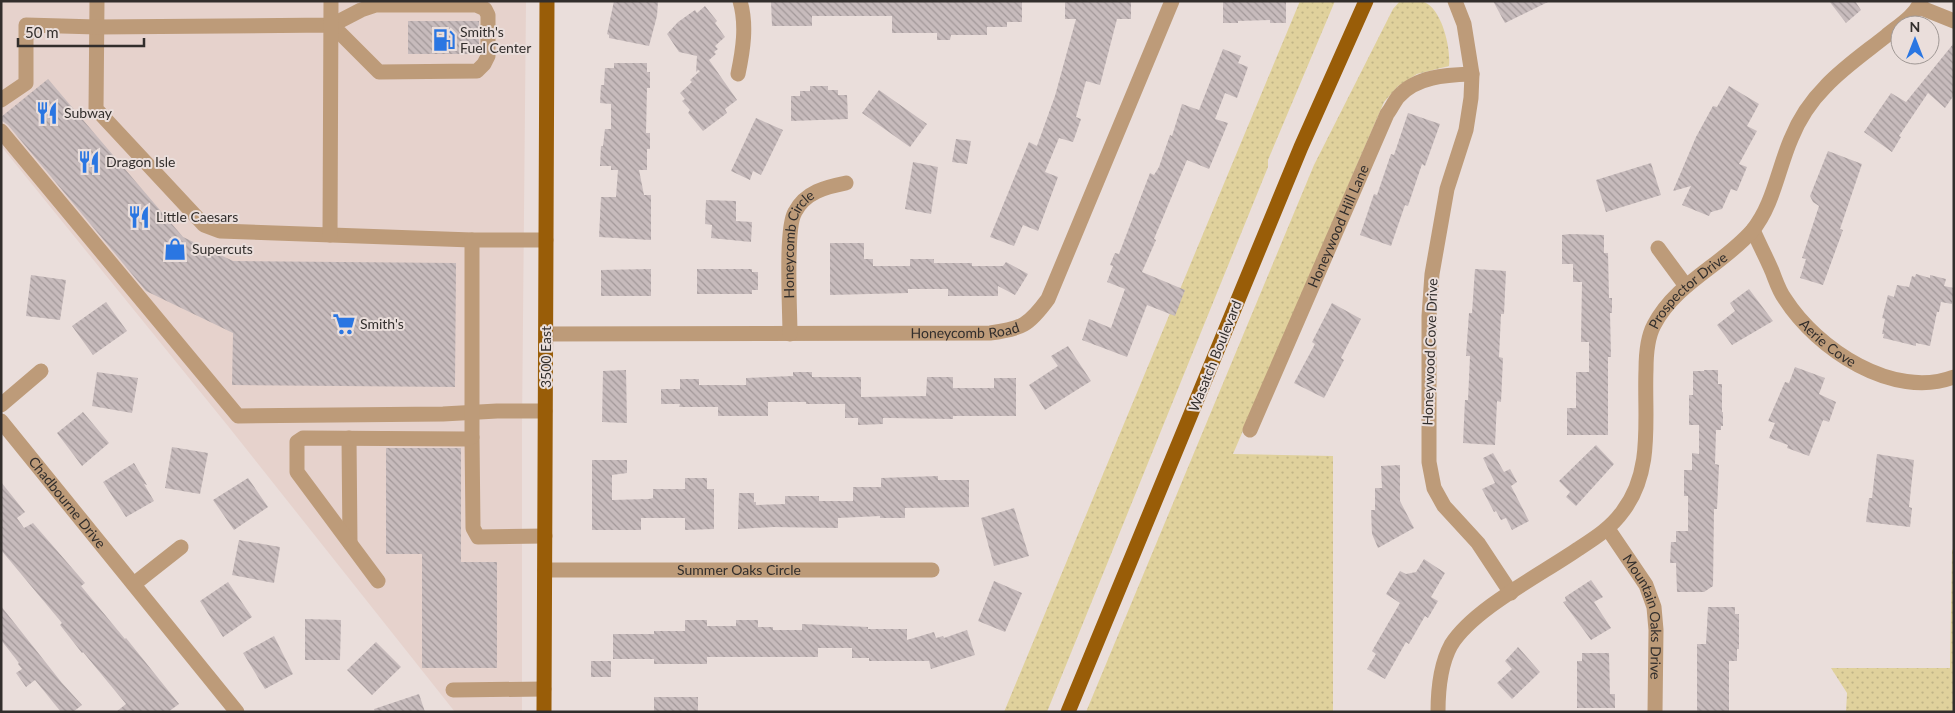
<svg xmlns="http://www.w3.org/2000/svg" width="1955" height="713" font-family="Lato,sans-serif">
<defs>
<pattern id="grass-dots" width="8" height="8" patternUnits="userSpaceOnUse" patternTransform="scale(1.25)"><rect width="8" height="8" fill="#e0d19c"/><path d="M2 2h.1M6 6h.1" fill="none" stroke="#c1b487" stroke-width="1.8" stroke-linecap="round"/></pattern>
<pattern id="building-back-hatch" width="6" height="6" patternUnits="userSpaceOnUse" patternTransform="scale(1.25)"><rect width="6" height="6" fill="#c7bbbc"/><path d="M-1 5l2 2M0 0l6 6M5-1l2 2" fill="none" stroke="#a29899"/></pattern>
</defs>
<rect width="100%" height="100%" fill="#eadedb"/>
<!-- built -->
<path fill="#e6d2cc" d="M1 1H526L522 425V712H455L228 426 1 146Z"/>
<!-- grass -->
<path fill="url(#grass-dots)" d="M1300 1H1335L1268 160V167L1047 712H1004Z
M1400 1C1407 1 1417 0 1424 2 1442 9 1451 48 1449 66L1417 74 1398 86 1384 102 1233 454 1333 456V712H1086L1314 165 1393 9Z
M1954 549V712H1846L1847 693 1831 668H1950L1952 550Z"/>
<!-- building -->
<path fill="url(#building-back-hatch)" d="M614 1H658L657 16 649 46 609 38V35L607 34Z
M771 1H1022V22H1007V27H987V35H951L950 40H937V33H892V16H812V26H772Z
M1065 1H1131V19H1117L1100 85 1086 81 1076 117 1081 119 1073 142 1059 138 1045 172 1058 177 1038 231 1023 225 1014 246 990 237 1029 142 1037 146 1055 96 1076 19H1065Z
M1223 1H1286V23H1270V20L1238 21V23H1223Z
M1493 1H1550L1505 23Z
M1829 1H1855L1861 10 1846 23Z
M705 6 717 21 715 23 725 37 715 46 718 49 714 52 716 54 709 60 737 100 725 109 727 113 703 131 688 113 690 110 682 101 685 99 680 93 692 82 690 80 700 71 698 70 696 72 697 56 679 52 667 34 678 22 695 10 697 13Z
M408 21H479V54H408Z
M1954 43V95L1945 108 1928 93 1899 136 1901 137 1892 152 1864 132 1891 93 1906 102Z
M1223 49 1241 56 1238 63 1248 67 1237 98 1225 93 1215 119 1228 123 1209 169 1187 160 1154 239 1156 240 1142 272 1185 290 1175 316 1147 305 1127 357 1082 340 1089 319 1111 328 1125 289 1107 282 1113 266 1110 265 1115 253 1119 254 1150 173 1154 175 1159 167 1170 135 1172 136 1182 104 1199 110Z
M614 63H647V72H650V88H647L646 133H650V149H647V170H639L644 195H651V240L599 237 601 197H616L618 170H611V166H600L601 146H603L605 129H611V104L600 103 601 85H604L605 68H614Z
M48 79 183 237 233 261 456 263 455 387 232 385 233 333 146 291 8 125 1 120V117Z
M810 86H828V90H838V95H847L848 119 791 121V96H800V91H810Z
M1729 86 1759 104 1747 126 1757 131 1739 164 1747 167 1737 191 1731 189 1722 209 1711 212 1709 216 1682 205 1691 186 1673 191 1696 137 1713 106 1717 107Z
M879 90 927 124 910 147 862 113Z
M1408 113 1440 124 1425 166 1422 164 1408 206 1405 205 1391 246 1360 235 1374 194 1377 195 1391 154 1394 155Z
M756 118 783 130 761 175 753 171 750 180 731 171Z
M956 139 971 141 967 164 952 162Z
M1828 151 1862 164 1840 229 1843 230 1823 285 1800 278 1806 259 1802 258 1819 206 1813 202 1810 196Z
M913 162 938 167 931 214 905 209Z
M1651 163 1661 195 1606 212 1596 180Z
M706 200 736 201V221L752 222 751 242 711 238 712 225 705 224Z
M1570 234 1604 235V253H1608L1609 298H1612V313H1610L1611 357H1608V435H1567V408H1576V372H1589V342H1581L1582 282H1573V264H1562V235Z
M830 243H864V259H873V266H910V259H934V263H972V266H1003L1006 262 1028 274 1015 295 998 286V296H948V289H908V293L830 295Z
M651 269V296H601V270Z
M697 269H752V272H758V290H752V294H697Z
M1475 269 1506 271 1504 314H1501L1499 357 1503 358 1501 402 1497 401 1495 445 1463 443 1465 400H1468L1470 356H1466L1469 313H1472Z
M1916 274 1930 278V275L1946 279 1944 286 1954 288 1952 304 1941 302 1939 312H1937L1930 346 1916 343V346L1883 338 1884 334H1882L1885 319 1882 318 1888 295 1894 297 1897 285 1909 287 1912 276 1915 277Z
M31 275 66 280 60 320 26 316Z
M1749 289 1773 321 1732 345 1717 325 1735 311 1730 303Z
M106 302 127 331 93 355 72 326Z
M1332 303 1361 319 1341 358 1344 360 1324 398 1294 383 1315 344 1312 342Z
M1068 346 1091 381 1045 410 1029 385 1058 366 1051 356Z
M1795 367 1825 378 1819 394 1836 402 1829 422 1823 420 1809 456 1787 448 1788 445 1769 438 1775 423 1768 421 1785 382 1789 383Z
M626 370 627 423 602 422 603 371Z
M1704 370H1718V384H1722V412H1723V426H1721V430H1716L1715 464 1719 465 1717 509H1714L1713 586 1704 592H1677L1676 563H1670L1671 542H1676V531H1688V496H1684V470H1692V453L1699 454V425H1689V395H1693V371H1704Z
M97 372 138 378 132 413 92 406Z
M793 372H812V377H861V397L926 396 927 377H953V388H994V378H1016V416H953V419L889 418H883V424L858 425V418H845V404H806V402H768V416H718V407H679L680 404H661V389H680V379H699V385H746V378L793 376Z
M83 412 109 443 82 466 57 433Z
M1596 445 1614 464 1576 506 1566 497 1570 492 1559 481Z
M172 447 208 453 200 494 165 488Z
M386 448H461V562H497V668H422V554H386Z
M1493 453 1504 472 1510 469 1517 482 1511 486 1529 521 1512 530 1506 518 1501 520 1496 511 1494 512 1482 489 1495 483 1483 458Z
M1877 454 1914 460 1909 507 1912 508 1910 527 1866 522 1869 498H1872Z
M592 460H627V473L612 475V500L649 499 653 498V489H685V478H707V489H714V529L685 530V518H641V530H592Z
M134 463 147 485 144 484 154 501 126 517 103 482Z
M1400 465V501L1414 528 1378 548 1372 534 1371 510H1375V488H1382L1381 466Z
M938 476V480H969V507L905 508V518H880V516L838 518V528L773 527 738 529 739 493H754V502H756V505L785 504V496H819V501H853V487H881V478Z
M248 478 268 507 234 530 213 500Z
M1 482 25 512 17 518 24 528 33 523 85 583 81 586 125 639 126 638 179 704 168 712H116L126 704 83 652 82 653 60 625 62 623 1 550Z
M1014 508 1029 556 994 566 981 518Z
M239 540 280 547 274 583 232 575Z
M1424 559 1445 573 1431 597 1438 601 1428 618 1425 616 1409 644 1406 642 1385 679 1367 669 1376 654 1372 651 1400 603 1386 594 1400 571 1406 574 1416 572Z
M1591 580 1603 597 1594 602 1611 628 1591 640 1563 602 1566 601 1565 597Z
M994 581 1022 593 1005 632 978 621Z
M228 582 252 617 223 637 200 601Z
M1 606 62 683 82 705 73 712H61L35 680 26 687 16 673 22 669 18 664 19 663 1 640Z
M1708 607H1735V614H1739V649H1737V661H1729V712H1697V644H1706Z
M305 619 341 620 340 660H305Z
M685 620H707V626H736V620H758V627H773V630H802V624L868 627V629H907V640L934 632 936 638 943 636 944 638 967 630 975 655 931 669 929 661H869V658H852V648H818V657H707V664H654V659H613V634H654V631H685Z
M274 636 293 674 265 689 243 653Z
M376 642 401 667 372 695 347 670Z
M1518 647 1540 672 1512 699 1497 683 1512 669 1505 661Z
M1582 653H1609L1610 694H1615V708H1577V661H1582Z
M591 661H611V677H591Z
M419 694 425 712H375L374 709Z
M654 697H698V712H654Z"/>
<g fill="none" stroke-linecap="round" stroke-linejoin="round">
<!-- minor -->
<g stroke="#bd9b79" stroke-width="15">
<path d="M97 1 96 109 204 225 220 231 472 240"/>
<path d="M1455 1 1464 24 1472 74 1471 98 1466 130 1447 189 1432 274 1429 316V462L1434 488 1444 506 1478 543 1511 593"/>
<path d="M1919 7 1954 21"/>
<path d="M738 74C743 50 747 25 740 1"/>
<path d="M1 100 26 83V25L97 27 332 25 379 72 477 71 484 64 488 56V15L485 9 476 5H376L361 10 332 25"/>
<path d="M1 131 238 416 443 414 497 411H545"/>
<path id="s1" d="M1753 230C1759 244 1766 257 1772 271 1776 281 1779 291 1785 299 1817 349 1893 400 1954 377"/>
<path d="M330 235 331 1"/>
<path d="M1658 248 1686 286"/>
<path id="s2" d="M546 334 990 333C1022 329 1029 325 1048 299L1172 1"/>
<path id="s3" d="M790 334C790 310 785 228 795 212 805 192 826 187 846 183"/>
<path d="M1 405 41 371"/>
<path id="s4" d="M1 421 237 712"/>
<path id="s5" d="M1250 430 1387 114C1391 109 1394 102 1398 97 1416 76 1447 75 1472 74"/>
<path d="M472 437 473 528 478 537 545 536"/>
<path d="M349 438 350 543"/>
<path id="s6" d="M1608 529 1646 585 1654 607 1656 630 1655 712"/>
<path id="s7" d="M545 570H932"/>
<path d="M378 581 297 472V442L303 438 466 439 472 437V240H546"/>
<path d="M134 584 181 547"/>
<path d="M453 690 544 689"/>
<path id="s8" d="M1438 712C1438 689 1440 665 1451 645 1473 609 1542 574 1578 549 1595 538 1611 528 1623 511 1654 470 1644 418 1646 370 1646 355 1647 338 1654 325 1676 283 1721 266 1752 231 1773 206 1778 169 1791 139 1799 119 1811 101 1826 86 1844 67 1866 52 1886 36 1898 26 1915 16 1921 1"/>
</g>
<!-- major -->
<path stroke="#995d08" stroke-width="15" d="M544 712 547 1
M1068 712 1301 147 1366 1"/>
</g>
<!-- icons -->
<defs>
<symbol id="fuel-bare" viewBox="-9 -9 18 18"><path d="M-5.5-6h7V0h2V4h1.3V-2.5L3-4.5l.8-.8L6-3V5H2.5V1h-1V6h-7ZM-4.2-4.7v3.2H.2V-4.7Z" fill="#2a76e2" stroke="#eadedb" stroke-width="2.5" paint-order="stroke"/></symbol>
<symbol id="restaurant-bare" viewBox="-9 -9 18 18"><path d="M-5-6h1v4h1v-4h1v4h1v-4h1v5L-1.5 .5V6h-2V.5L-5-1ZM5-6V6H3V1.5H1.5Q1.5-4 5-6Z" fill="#2a76e2" stroke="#eadedb" stroke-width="2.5" paint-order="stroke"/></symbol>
<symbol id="shop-bare" viewBox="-9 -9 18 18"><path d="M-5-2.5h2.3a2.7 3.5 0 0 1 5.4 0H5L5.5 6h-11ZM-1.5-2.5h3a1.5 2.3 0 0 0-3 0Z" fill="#2a76e2" stroke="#eadedb" stroke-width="2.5" paint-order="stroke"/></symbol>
<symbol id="supermarket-bare" viewBox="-9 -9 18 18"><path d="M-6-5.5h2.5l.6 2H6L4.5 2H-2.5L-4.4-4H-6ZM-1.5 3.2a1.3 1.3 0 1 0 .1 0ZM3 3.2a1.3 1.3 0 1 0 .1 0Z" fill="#2a76e2" stroke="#eadedb" stroke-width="2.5" paint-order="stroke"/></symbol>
</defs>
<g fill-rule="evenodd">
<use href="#fuel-bare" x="428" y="24" width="32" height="32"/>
<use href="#restaurant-bare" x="31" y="97" width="32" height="32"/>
<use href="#restaurant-bare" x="73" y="146" width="32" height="32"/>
<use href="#restaurant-bare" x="123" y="201" width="32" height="32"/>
<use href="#shop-bare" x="159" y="233" width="32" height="32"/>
<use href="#supermarket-bare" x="328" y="308" width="32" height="32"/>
</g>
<g text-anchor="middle" stroke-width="4" stroke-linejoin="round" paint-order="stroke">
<!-- poi labels -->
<g font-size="14" fill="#322e2c" stroke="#eadedb" text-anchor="start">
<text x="460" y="37">Smith's<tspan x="460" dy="16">Fuel Center</tspan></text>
<text x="64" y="118">Subway</text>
<text x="106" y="167">Dragon Isle</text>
<text x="156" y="222">Little Caesars</text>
<text x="192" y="254">Supercuts</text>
<text x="360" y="329">Smith's</text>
</g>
<!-- street labels -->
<g font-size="14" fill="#322e2c" stroke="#eadedb">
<text dy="5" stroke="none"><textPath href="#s5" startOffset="222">Honeywood Hill Lane</textPath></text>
<text dy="5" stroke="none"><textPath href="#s3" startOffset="92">Honeycomb Circle</textPath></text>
<text dy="5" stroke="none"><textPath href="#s8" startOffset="529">Prospector Drive</textPath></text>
<text dy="5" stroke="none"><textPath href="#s2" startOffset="419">Honeycomb Road</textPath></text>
<text dy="5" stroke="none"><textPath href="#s1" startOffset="138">Aerie Cove</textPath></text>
<text transform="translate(1430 352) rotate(-88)" y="5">Honeywood Cove Drive</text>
<text transform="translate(1215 356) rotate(-68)" y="5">Wasatch Boulevard</text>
<text transform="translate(546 357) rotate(-90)" y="5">3500 East</text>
<text dy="5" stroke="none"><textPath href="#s4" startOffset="105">Chadbourne Drive</textPath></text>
<text dy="5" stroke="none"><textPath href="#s7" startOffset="194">Summer Oaks Circle</textPath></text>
<text dy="5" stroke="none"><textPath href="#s6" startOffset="98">Mountain Oaks Drive</textPath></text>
</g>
</g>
<!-- border -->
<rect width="1955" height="713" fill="none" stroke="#322e2c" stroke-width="5"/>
<!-- north arrow -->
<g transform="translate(1915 40)"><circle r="24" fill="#eadedb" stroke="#a09895"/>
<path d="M0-4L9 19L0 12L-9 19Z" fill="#2a76e2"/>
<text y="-8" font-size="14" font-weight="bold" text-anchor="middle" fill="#322e2c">N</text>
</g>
<!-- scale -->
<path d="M18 38v8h126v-8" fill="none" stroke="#322e2c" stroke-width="2.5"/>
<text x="25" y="38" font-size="15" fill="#322e2c" stroke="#eadedb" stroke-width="4" paint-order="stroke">50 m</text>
</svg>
